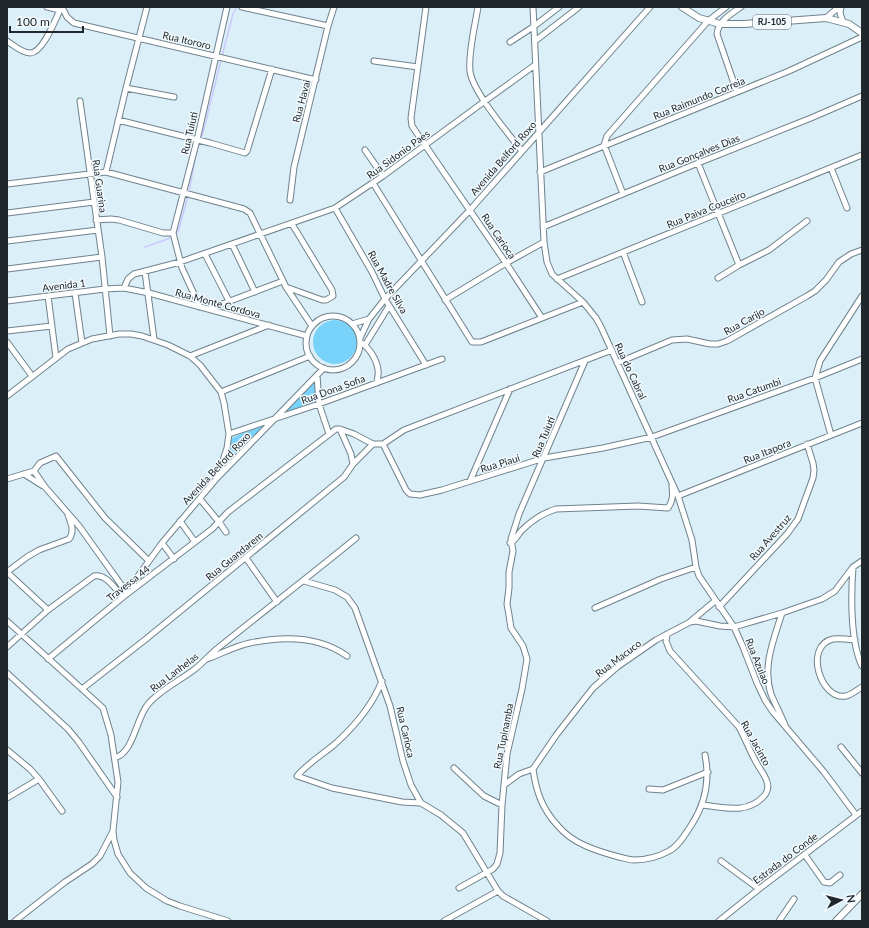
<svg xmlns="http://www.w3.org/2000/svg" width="869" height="928" font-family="Lato,sans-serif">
<rect width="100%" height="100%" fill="#dbeff9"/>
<!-- green -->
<path fill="#79d2fa" d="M313 342a22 22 0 1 1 44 0a22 22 0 1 1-44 0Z
M315 382 317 401 274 419 223 465 232 438 274 419Z"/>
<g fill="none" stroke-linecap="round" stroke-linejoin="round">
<!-- stream -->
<path stroke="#cbc9fd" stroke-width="1.5" d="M222 56 233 14 237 7
M189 192 197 148 203 133 221 60
M145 247 168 239 178 232 188 196"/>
<defs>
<path id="minor" d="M47 7 60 10
M62 7 67 17 74 23 316 80
M242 7 328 26
M426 7 411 118 412 126 506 263 542 318
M478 7C475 26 468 53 470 71 472 91 508 133 521 150
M533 7 544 242 547 262 552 274 583 302 596 318 601 327 678 496 692 540 696 567 699 576 734 627 743 647 757 683 765 700 773 712 824 772 856 815
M841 7 840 13 843 22
M826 18 839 7
M7 41C13 45 22 53 30 53 43 53 55 20 60 10L62 8
M535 41 579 7
M510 42 533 27 559 7
M374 61 418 67
M126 88 174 97
M737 92 717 34C718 21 731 14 741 7
M80 101 102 257 110 336
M118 120 210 143 245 153 247 151 272 69
M365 150 383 176
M698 163 739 265
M831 168 847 208
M106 172 126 88 147 7
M540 172 789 71 862 37
M373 183 472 342H481L583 302
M7 184 106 172 244 209 250 213 286 287 312 326
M623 194 604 145 607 136 708 21 726 7
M290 200 294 167 328 26 334 7
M335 208 372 272 385 299 426 365
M7 213 94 202
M96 220 111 219 119 220 163 233H173
M543 227 698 163 811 118 862 96
M7 241 98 230
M232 244 255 292
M623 252 642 302
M205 254 229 301
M7 269 102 257
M145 272 154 339
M718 278 739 265 769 250 807 221
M557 279 862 155
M286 287 322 300H326L333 296 332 290 292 224
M124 288 128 279 134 274 180 262 335 208 383 176 485 101 535 65
M75 293 82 343
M48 296 56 358
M445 300 506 263 544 242
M7 301 105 289 124 288 149 293 307 336
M200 307 182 268 173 233 197 140 227 7
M209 309 283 281
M306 343a27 27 0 1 1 54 0a27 27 0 1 1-54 0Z
M352 324 369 319
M7 331 52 326
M360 338 369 319 385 299 470 210 650 7
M7 342 32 376
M360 342C369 347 377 360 378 370 379 374 377 379 377 383
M365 345 389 306
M190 356 269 325
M617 363 672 340 687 339 710 344H718L727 341 807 296 815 291 826 280 839 262 851 254 862 250
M317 375 319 404 329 434
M221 392 310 356
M7 396 68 349 92 339 119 334H131L142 336 168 345 190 356 200 365 221 392 224 403 229 434 227 448 217 478
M340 429 354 434 373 444H383L406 490 410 494 420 495 442 490 544 458 603 448 652 437 815 378 862 359
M229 434 319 404 442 359
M831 435 815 378 820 361 862 296
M383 444 404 430 612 350
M353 464 373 444
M34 471 45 487 79 526 127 593
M24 474 43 486
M7 479 34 471 40 463 56 456 105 518 149 561
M470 481 510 389
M678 496 862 423
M200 499 219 522 226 532
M180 521 195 542
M162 543 174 559
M510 543C516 540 517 536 521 531 531 521 543 513 556 509L638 506 668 508C673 501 673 495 672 486
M246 558 277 602
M853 567C851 594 850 641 862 666
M7 572 27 557 39 550 69 539C75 532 71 523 68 515
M7 572 48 610
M304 581 335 590 347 597 355 608 390 706 403 761 411 785 421 803 441 815 463 833 498 891 503 896 547 921
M133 589V583L162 543 217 478 324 368
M719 607 787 534 798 519 813 478 814 470 813 463 807 444
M595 608 661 579 696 567
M782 613C774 639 762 666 771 694 775 704 781 715 785 725
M7 621 103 708 111 735 118 782 113 831 114 840 118 854 130 873 146 888 167 901 180 906 228 921
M691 621 715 601
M667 634 666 641 670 651 739 727C745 738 749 749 755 760 758 767 765 774 767 782 769 787 767 793 764 796 748 814 725 808 703 805
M855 640C847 639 840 638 833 639 803 646 821 701 846 696 851 695 857 690 862 687
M7 647 48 610 94 576C106 573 115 589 123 597
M48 659 123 597 212 529 228 512 336 429H340L351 454 353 464 344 477 146 639 82 689
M207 659C221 654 235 646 250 643 283 636 319 636 347 656
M7 673 68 729 78 741 117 797
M382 681C372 706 355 726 335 744 322 755 308 763 297 776L332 788 402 802 421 803
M841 747 862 773
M7 750 30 769 39 779 62 811
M115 758C136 751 135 714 153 699 166 687 182 679 195 669 204 662 210 654 218 648 264 611 311 575 356 538
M454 768 484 796 502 805
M533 769C536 791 542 809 558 826 573 844 597 851 619 857 624 858 629 860 634 860 646 860 658 857 669 851 679 846 686 833 692 824 706 802 710 780 705 755
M504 785 519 774 533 769 557 734 593 688 617 667 656 640 690 622 696 621 720 626 734 627 782 613 822 599 835 591 853 567 862 561
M649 789 663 790 708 772
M7 798 39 779
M805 855 824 882 830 883 840 875
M721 861 759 889
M459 888 493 869 497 864 500 853 502 805 507 754 522 689 527 659 523 646 511 628 509 615 507 604 509 588V572L513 551 511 539 519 514 585 361
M15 921 65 882 92 864 100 856 113 831
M444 921 498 891
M719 921 759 889 862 811
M779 921 794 899"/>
<path id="major" d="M682 7 699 18 720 24H744L826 18 849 24 862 33
M836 921 862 894"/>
</defs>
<!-- minor casing -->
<use href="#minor" stroke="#70828b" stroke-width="7"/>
<!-- major casing -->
<use href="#major" stroke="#70828b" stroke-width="8"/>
<!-- minor -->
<use href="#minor" stroke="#fff" stroke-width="5"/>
<!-- major -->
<use href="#major" stroke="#fff" stroke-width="6"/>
</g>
<g text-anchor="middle" stroke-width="3" stroke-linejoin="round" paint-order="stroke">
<!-- shield labels -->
<rect fill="#f2fafe" stroke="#60676b" stroke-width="1" x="753" y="15" width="38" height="14" rx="3"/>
<g font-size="9" font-weight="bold" fill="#21282c">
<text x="772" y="25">RJ-105</text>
</g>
<!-- street labels -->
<g font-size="10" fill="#21282c" stroke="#f2fafe">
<text transform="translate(187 40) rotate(13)" y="4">Rua Itororo</text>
<text transform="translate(699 98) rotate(-22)" y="4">Rua Raimundo Correia</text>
<text transform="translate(301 101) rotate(-75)" y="4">Rua Havai</text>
<text transform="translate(189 133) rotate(-77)" y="4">Rua Tuiuti</text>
<text transform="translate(699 153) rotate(-22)" y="4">Rua Gonçalves Dias</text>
<text transform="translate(398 154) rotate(-36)" y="4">Rua Sidonio Paes</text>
<text transform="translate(503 158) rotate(-49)" y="4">Avenida Belford Roxo</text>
<text transform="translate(100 186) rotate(82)" y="4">Rua Guarina</text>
<text transform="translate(706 209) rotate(-22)" y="4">Rua Paiva Couceiro</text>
<text transform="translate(499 236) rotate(56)" y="4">Rua Carioca</text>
<text transform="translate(388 282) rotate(61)" y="4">Rua Madre Silva</text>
<text transform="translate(64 285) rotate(-7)" y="4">Avenida 1</text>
<text transform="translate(218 303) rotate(15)" y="4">Rua Monte Cordova</text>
<text transform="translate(744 321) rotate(-29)" y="4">Rua Carijo</text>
<text transform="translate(631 371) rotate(65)" y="4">Rua do Cabral</text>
<text transform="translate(333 389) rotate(-20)" y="4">Rua Dona Sofia</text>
<text transform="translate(754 390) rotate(-20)" y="4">Rua Catumbi</text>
<text transform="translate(543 437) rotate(-67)" y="4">Rua Tuiuti</text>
<text transform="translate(767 451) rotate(-22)" y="4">Rua Itapora</text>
<text transform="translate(500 463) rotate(-17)" y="4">Rua Piaui</text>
<text transform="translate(216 468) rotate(-47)" y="4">Avenida Belford Roxo</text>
<text transform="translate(770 537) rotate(-49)" y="4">Rua Avestruz</text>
<text transform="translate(234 556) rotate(-39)" y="4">Rua Guandarem</text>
<text transform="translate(128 583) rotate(-38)" y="4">Travessa 44</text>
<text transform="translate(618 658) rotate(-37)" y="4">Rua Macuco</text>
<text transform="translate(758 661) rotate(68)" y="4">Rua Azulao</text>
<text transform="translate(174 672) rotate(-37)" y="4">Rua Lanhelas</text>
<text transform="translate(406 732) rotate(77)" y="4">Rua Carioca</text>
<text transform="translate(503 736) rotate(-79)" y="4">Rua Tupinamba</text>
<text transform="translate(756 743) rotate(61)" y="4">Rua Jacinto</text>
<text transform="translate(785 858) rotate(-37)" y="4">Estrada do Conde</text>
</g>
</g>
<!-- border -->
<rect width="869" height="928" fill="none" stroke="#21282c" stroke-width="16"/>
<!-- north arrow -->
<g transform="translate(841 900) rotate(83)" stroke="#f2fafe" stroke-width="3" paint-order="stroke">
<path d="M0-3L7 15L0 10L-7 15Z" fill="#21282c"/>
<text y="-6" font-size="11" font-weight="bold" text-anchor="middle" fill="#21282c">N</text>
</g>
<!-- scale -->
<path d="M10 26v6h73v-6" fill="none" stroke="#21282c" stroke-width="2"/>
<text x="16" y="26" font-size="12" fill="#21282c" stroke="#f2fafe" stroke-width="3" paint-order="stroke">100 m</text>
</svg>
